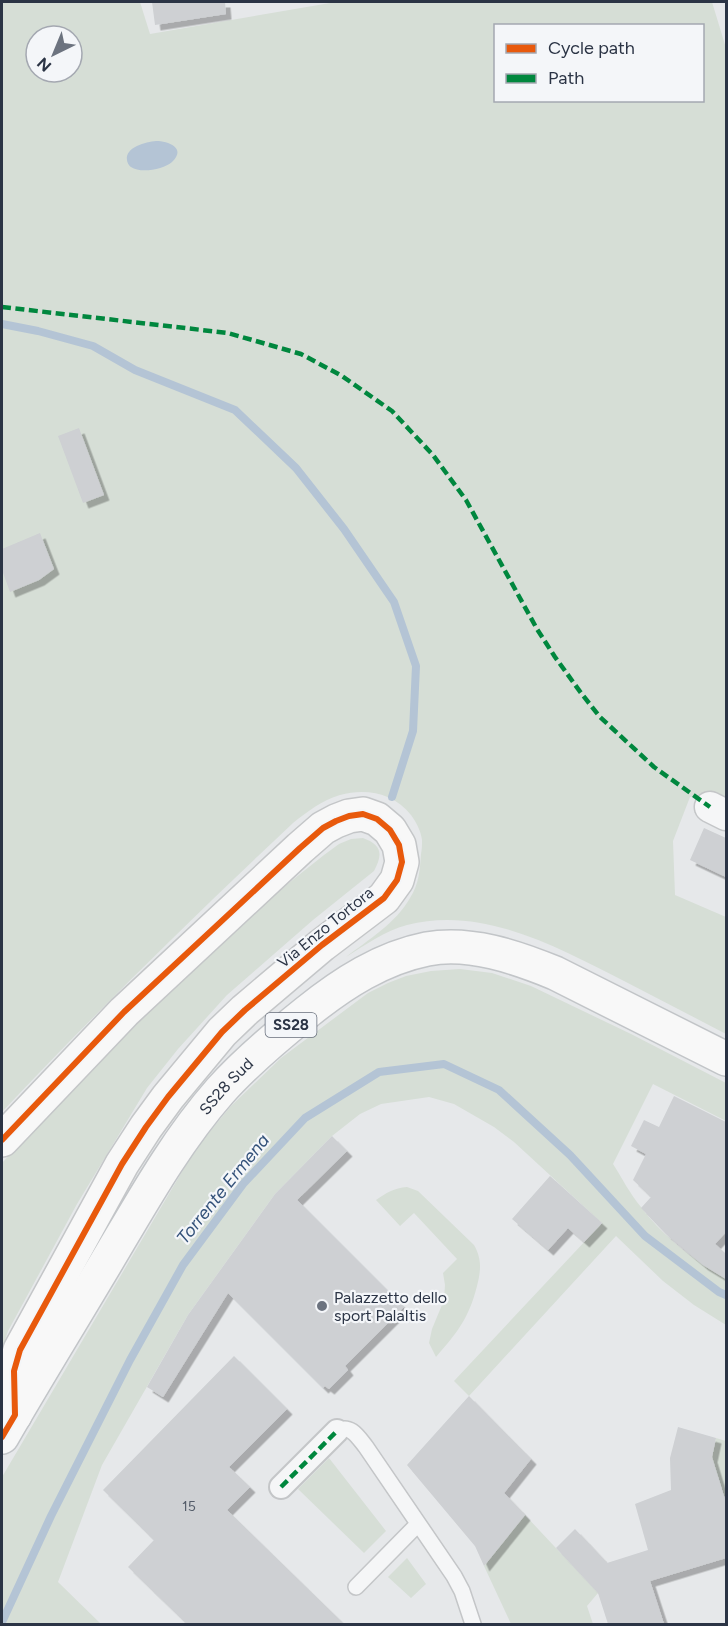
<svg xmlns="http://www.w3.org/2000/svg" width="728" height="1626" font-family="Figtree,sans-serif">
<defs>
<filter id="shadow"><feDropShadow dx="5.5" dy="5.5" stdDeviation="0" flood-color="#0004"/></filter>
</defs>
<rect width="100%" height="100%" fill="#e6e8ea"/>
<!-- green -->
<path fill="#d6ded6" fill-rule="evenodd" d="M2 2H140L150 34 336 2H712L726 48V796L690 797 673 841 675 895 726 917V1034C692 1016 658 999 624 981 559 948 483 905 407 925 385 931 365 945 346 957 368 940 396 923 410 898 419 884 420 869 421 854 422 849 422 844 422 840 421 831 416 822 411 815 394 793 366 788 340 795 322 800 307 812 293 823 193 917 95 1013 2 1112ZM496 26H702V100H496ZM36 36H72V72H36Z
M363 838C382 845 383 854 374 871L313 920 227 995 178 1049 147 1088 77 1204 8 1331 2 1350V1163L131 1024 199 962 285 886 324 855 339 844 351 839Z
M460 969 492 973 531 986 631 1034 726 1083V1121L653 1084 613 1164C622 1178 630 1194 641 1207 663 1237 695 1261 726 1279V1325L694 1305 663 1281 616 1236 469 1396 454 1381 602 1223 514 1142 494 1127 454 1104 429 1097 381 1104 360 1114 332 1136 275 1194 188 1315 102 1465 58 1582 101 1624H2V1477L196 1148 231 1106 281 1058 368 993 388 983 406 976 431 971Z
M407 1187 418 1191 474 1245C482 1259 481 1270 477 1286 469 1318 457 1333 436 1357L429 1343 432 1329 444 1300 445 1285 443 1273 457 1259 414 1213 400 1226 376 1200C386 1193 394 1188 407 1187Z
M716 1438 726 1441V1496H724L718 1476 708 1475Z
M329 1458 386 1531 364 1553 298 1489Z
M525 1515 598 1593 587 1606 593 1624H511L484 1566Z
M407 1558 426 1584 411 1598 388 1577Z"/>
<!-- water -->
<path fill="#b4c4d5" d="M156 141C168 141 187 148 172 162 164 169 141 174 131 167 129 166 127 162 127 160 125 147 146 142 156 141Z"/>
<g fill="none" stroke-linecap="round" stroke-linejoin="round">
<!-- stream -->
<path stroke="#b4c4d5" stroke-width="8" d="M2 324 38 331 93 346 135 370 235 410 296 468 344 529 394 602 416 666 413 731 392 797
M2 1622 51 1516 130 1360 183 1265 243 1184 305 1118 379 1072 444 1064 499 1090 570 1155 645 1236 719 1292 726 1295"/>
</g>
<!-- building -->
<path fill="#ced0d3" filter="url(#shadow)" d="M152 2H225L226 14 155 25Z
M79 428 104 495 83 503 58 436Z
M40 533 54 569 39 580 10 592 2 570V549Z
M704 828 726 838V877L690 860Z
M674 1096 726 1122V1232L715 1244 726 1254V1279L703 1265 666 1234 641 1208 651 1197 633 1180 646 1154 631 1146 644 1120 659 1127Z
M332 1136 347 1151 297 1200 404 1307 345 1366 348 1370 329 1389 325 1386 323 1388 228 1293 163 1397 147 1387 188 1315 275 1194Z
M550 1176 602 1223 584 1242 568 1228 548 1250 512 1219Z
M234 1356 287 1409 229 1467 250 1487 227 1510 344 1624H187L128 1567 154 1540 103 1490Z
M469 1396 531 1459 504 1493 525 1515 484 1566 475 1546 407 1465Z
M678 1427 716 1438 712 1457 726 1503V1558L650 1581 664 1624H608L598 1593 556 1548 575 1529 607 1563 648 1550 635 1504 671 1490 670 1458Z"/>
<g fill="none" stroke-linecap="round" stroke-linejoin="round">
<defs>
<path id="service" d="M337 1431C351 1424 358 1437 366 1447L454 1576 462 1591 473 1624
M356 1587 418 1524"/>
<path id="pedestrian" d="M281 1487 337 1431"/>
<path id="minor" d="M710 807 726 815"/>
<path id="secondary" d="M2 1140 124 1012 300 848 323 828 336 821 349 816 363 814 377 819 390 830 399 845 402 862 397 880 384 898 322 945 245 1010 222 1032 168 1097 146 1127 122 1164 20 1350 14 1371 15 1415"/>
<g id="primary">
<path id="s1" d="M2 1437C32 1385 64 1333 95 1281 134 1217 170 1148 220 1091 246 1062 277 1036 307 1012 343 983 382 958 427 949 470 941 516 957 555 973L726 1059"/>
</g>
</defs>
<!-- service casing -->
<use href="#service" stroke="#c4c6c8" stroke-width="18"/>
<!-- pedestrian casing -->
<use href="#pedestrian" stroke="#c4c6c8" stroke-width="26"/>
<!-- minor casing -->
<use href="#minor" stroke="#c4c6c8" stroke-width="33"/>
<!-- secondary casing -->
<use href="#secondary" stroke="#c4c6c8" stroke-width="36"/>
<!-- primary casing -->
<use href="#primary" stroke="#c2c5c8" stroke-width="36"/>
<!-- service -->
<use href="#service" stroke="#f5f6f7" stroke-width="15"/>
<!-- pedestrian -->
<use href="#pedestrian" stroke="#f5f6f7" stroke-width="22"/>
<!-- minor -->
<use href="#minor" stroke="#f5f6f7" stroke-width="30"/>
<!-- secondary -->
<use href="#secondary" stroke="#f8f8f8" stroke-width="33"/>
<!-- primary -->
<use href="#primary" stroke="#f8f8f8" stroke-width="33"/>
<!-- quiet -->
<path stroke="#00873e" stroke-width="4.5" stroke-dasharray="9 4.5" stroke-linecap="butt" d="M2 307 228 333 301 354 342 376 392 411 433 455 466 500 537 629 555 657 581 693 600 717 654 767 710 807
M281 1487 337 1431"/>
<defs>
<path id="cycleway" d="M2 1140 124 1012 300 848 323 828 336 821 349 816 363 814 377 819 390 830 399 845 402 862 397 880 384 898 322 945 245 1010 222 1032 168 1097 146 1127 122 1164 20 1350 14 1371 15 1415 2 1437"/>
</defs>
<!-- cycleway casing -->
<use href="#cycleway" stroke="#f4f6f9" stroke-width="10"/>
<!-- cycleway -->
<use href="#cycleway" stroke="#e8590c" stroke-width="6"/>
</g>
<!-- markers -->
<circle fill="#6c737f" stroke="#f4f6f9" stroke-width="2" cx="322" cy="1306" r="6"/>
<g text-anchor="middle" stroke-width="4.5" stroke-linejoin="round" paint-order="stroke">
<!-- number labels -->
<g font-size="14" fill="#545c69">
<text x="189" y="1511">15</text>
</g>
<!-- shield labels -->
<rect fill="#f4f6f9" stroke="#676e7b" stroke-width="1.5" x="265.5" y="1013" width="51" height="24" rx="4.5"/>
<g font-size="15" font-weight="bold" fill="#2b3445">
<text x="291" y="1030">SS28</text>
</g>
<!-- street labels -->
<g font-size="16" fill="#2b3445" stroke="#f4f6f9">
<text transform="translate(325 927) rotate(-39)" y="6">Via Enzo Tortora</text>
<text dy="6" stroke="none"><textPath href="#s1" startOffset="417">SS28 Sud</textPath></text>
</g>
<!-- poi labels -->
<g font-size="16" fill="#2b3445" stroke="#f4f6f9" text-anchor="start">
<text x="334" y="1303">Palazzetto dello<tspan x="334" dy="18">sport PalaItis</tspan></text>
</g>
<!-- water labels -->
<g font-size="18" font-style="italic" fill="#34527a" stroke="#f4f6f9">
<text transform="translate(223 1189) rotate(-51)" y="6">Torrente Ermena</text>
</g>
</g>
<!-- border -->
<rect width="728" height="1626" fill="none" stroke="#2b3445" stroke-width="6"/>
<!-- legend -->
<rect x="494" y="24" width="210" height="78" fill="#f4f6f9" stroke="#a4a8b1" stroke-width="1.5"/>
<rect x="506" y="44" width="30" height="9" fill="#e8590c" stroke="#a4a8b1" stroke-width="1.5"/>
<text x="548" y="54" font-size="18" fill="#2b3445">Cycle path</text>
<rect x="506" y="74" width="30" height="9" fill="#00873e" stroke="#a4a8b1" stroke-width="1.5"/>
<text x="548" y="84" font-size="18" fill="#2b3445">Path</text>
<!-- north arrow -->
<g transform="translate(54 54) rotate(223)"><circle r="28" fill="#f4f6f9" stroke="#a4a8b1" stroke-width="1.5"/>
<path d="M0-4.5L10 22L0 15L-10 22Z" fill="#6c737f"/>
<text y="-9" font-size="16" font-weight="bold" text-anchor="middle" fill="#2b3445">N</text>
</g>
</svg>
